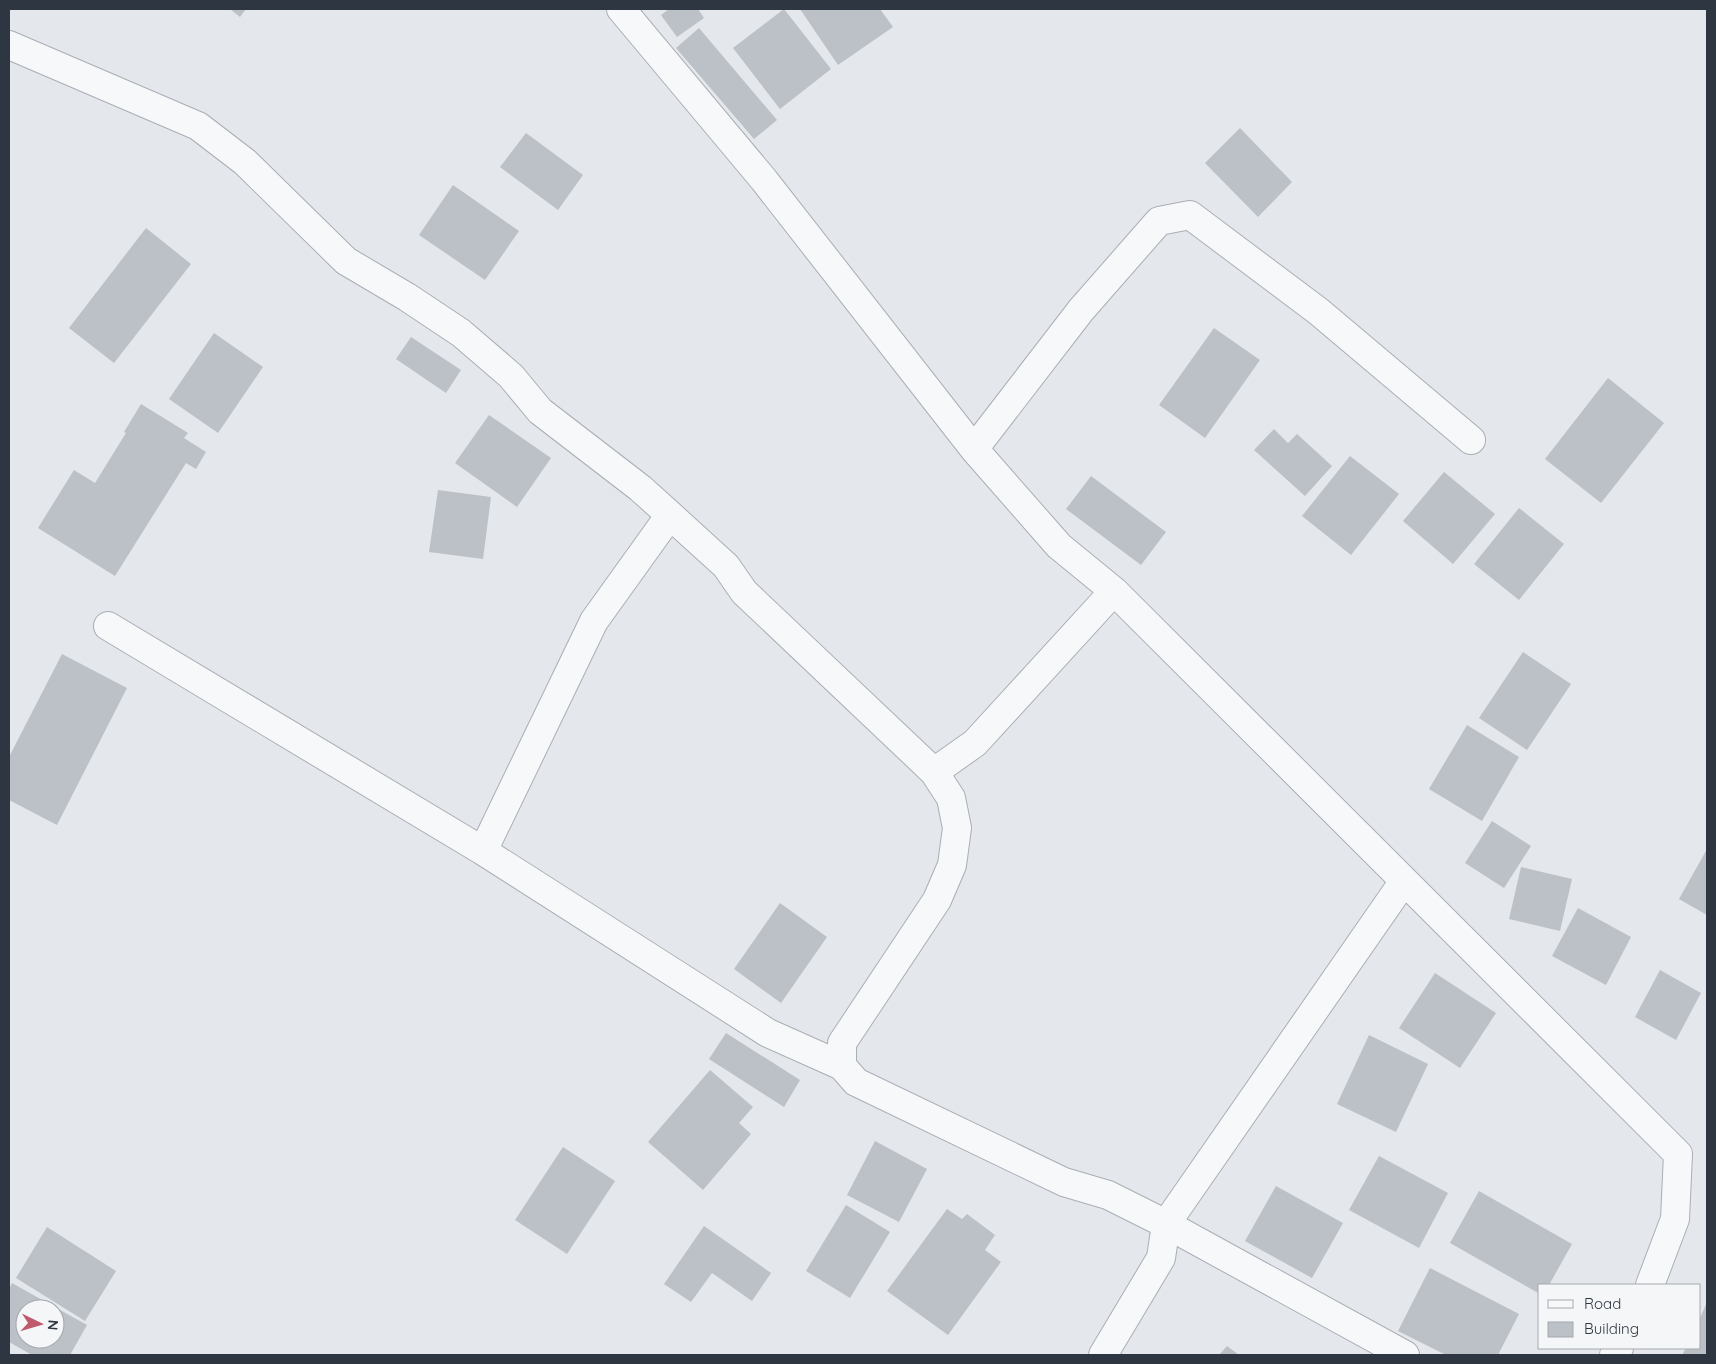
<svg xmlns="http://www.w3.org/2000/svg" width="1716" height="1364" font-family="Quicksand,sans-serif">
<rect width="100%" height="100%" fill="#e4e7eb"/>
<!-- building -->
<path fill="#bcc1c7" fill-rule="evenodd" d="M230 9H246L240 17Z
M669 9H698L704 18 677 37 661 15Z
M784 9 831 69 780 109 733 48Z
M800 9H880L893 27 838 65Z
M699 28 777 120 754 139 676 48Z
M1240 128 1292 182 1258 217 1205 163Z
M526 133 583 175 558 210 500 167Z
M453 185 519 231 485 280 419 235Z
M146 228 191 264 114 363 69 328Z
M1214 328 1260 360 1205 438 1159 405Z
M214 333 263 367 218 433 169 399Z
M411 337 461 370 446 393 396 359Z
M1608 378 1664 423 1601 503 1545 459Z
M141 404 188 433 184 438 206 452 196 469 186 463 115 576 38 528 74 470 95 483 126 433 124 432Z
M489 415 551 458 517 507 455 463Z
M1274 429 1288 443 1297 434 1332 466 1305 496 1254 450Z
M1350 456 1399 494 1351 555 1302 516Z
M1444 472 1495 514 1453 564 1403 521Z
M1091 476 1166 532 1141 565 1066 509Z
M438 490 491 497 483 559 429 552Z
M1519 508 1564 544 1519 600 1474 564Z
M1523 652 1571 684 1527 750 1479 718Z
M62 654 127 688 57 825 9 800V757Z
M1467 725 1519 757 1482 821 1429 789Z
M1492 821 1531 846 1504 888 1465 863Z
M1707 849V915L1679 899Z
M1521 867 1572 879 1560 931 1509 919Z
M780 903 827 937 781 1003 734 969Z
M1578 908 1631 937 1606 985 1552 956Z
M1660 970 1701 993 1676 1040 1635 1017Z
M1435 973 1496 1013 1460 1068 1399 1028Z
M726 1033 800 1080 784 1107 709 1059Z
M1369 1035 1428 1064 1396 1132 1337 1104Z
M710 1070 753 1107 739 1123 751 1134 703 1190 648 1142Z
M875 1141 927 1169 899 1222 847 1195Z
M563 1147 615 1181 567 1254 515 1220Z
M1379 1156 1448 1193 1419 1248 1349 1210Z
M1276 1186 1343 1223 1312 1278 1245 1241Z
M1479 1191 1572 1244 1549 1285H1540V1294L1450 1243Z
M846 1205 890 1232 850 1298 806 1271Z
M947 1209 962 1219 967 1214 995 1235 985 1250 1001 1262 948 1335 887 1291Z
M704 1226 771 1273 752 1301 712 1273 691 1302 664 1284Z
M47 1227 116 1271 85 1321 16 1278Z
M1430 1268 1519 1314 1498 1355H1446L1398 1331Z
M12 1283 87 1325 70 1355H32L9 1342V1289ZM25 1309H55V1339H25Z
M1707 1302V1355H1682L1686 1348H1700V1318Z
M1227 1346 1239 1355H1219Z"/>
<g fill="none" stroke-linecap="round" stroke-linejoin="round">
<defs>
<path id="minor" d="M621 9 764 180 974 449 1059 546 1114 591 1678 1154 1675 1219 1650 1285
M9 45 198 126 245 162 346 261 407 297 461 333 511 376 540 411 640 488 670 515 726 566 744 592 934 772 951 798 957 828 952 865 937 900 842 1043V1066L856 1082 1064 1182 1108 1195 1166 1224 1405 1355
M974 449 1081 310 1159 221 1190 215 1318 311 1471 440
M108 626 483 851 768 1033 842 1066
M934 772 975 743 1114 591
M483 851 594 621 670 515
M1103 1355 1161 1258 1166 1224 1404 881
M1614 1355 1619 1348"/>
</defs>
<!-- minor casing -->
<use href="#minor" stroke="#aaaeb5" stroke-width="30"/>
<!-- minor -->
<use href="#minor" stroke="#f7f8f9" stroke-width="28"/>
</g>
<!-- border -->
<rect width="1716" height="1364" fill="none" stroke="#2e3641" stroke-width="20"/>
<!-- legend -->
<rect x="1538" y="1284" width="162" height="65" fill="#f4f6f8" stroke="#a5a9af"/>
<rect x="1548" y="1300" width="25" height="8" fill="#f7f8f9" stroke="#a5a9af"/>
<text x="1584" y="1309" font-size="15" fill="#2e3641">Road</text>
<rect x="1548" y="1322" width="25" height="15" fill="#bcc1c7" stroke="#a5a9af"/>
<text x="1584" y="1334" font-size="15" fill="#2e3641">Building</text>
<!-- north arrow -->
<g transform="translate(40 1324) rotate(95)"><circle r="24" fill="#f4f6f8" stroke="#a5a9af"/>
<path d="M0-4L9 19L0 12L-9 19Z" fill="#c0596c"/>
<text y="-8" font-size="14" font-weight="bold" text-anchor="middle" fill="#2e3641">N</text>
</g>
</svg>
